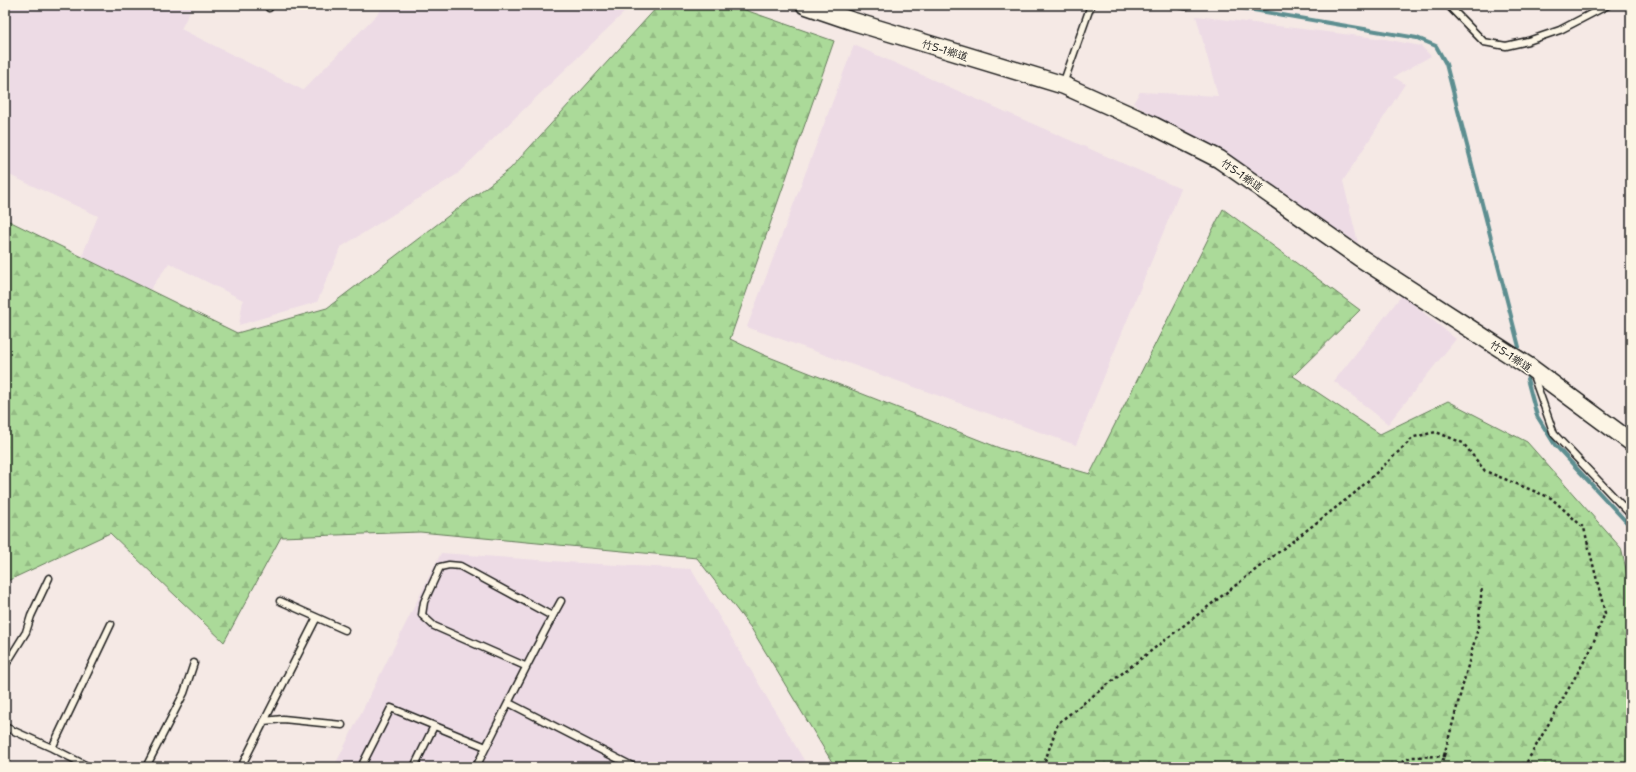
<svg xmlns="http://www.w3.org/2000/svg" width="1636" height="772" font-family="'Shantell Sans','LXGW WenKai TC',sans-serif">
<defs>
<pattern id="forest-firs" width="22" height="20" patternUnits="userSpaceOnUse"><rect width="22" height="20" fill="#abda99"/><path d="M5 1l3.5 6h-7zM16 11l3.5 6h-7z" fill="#93ba83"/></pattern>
</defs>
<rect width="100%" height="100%" fill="#f5e9e5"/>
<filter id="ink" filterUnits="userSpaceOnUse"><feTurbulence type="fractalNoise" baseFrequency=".025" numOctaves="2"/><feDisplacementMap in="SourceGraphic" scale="8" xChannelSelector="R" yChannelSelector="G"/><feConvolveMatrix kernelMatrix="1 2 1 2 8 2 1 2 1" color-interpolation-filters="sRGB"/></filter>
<g filter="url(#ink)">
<!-- built -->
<path fill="#eddbe5" d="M5 5H193L181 29 303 90 386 5H632L456 175 341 247 317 302 239 325 243 300 169 263 129 320 78 285 84 251 98 216 5 173Z
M1196 16 1385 39 1421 46 1431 56 1394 77 1405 84 1343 181 1358 243 1133 103 1140 92 1218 96Z
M854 45 1181 189 1076 445 747 327Z
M1402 295 1456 339 1388 424 1334 381Z
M441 553 580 563 691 569 808 767H334Z"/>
<!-- forest -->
<path fill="url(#forest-firs)" stroke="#647b5a" d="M659 5H731L834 41 730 339 764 355 1002 449 1090 474 1223 209 1360 310 1293 376 1380 434 1448 401 1527 442 1621 548 1631 590V767H835L751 628 697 558 420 532 281 537 224 642 110 533 5 582V219L237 333 327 308 510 169Z"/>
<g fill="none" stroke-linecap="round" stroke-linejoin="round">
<!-- stream -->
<path stroke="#5d8e90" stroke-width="4" d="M1224 5 1417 38 1436 46 1446 64 1519 347
M1527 379 1537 416 1555 445 1631 527"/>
<defs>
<path id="lane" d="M1180 5 1186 6 1187 5
M1448 5 1484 42 1506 46 1528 41 1560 30 1608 5
M269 8 270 5
M1063 84 1091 5
M1533 375 1554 434 1631 515
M280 601 345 630
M5 666 26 632 31 616 49 578
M525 666 434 626 422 615 424 602 440 567 449 565 460 566 552 616
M509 703 634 767
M264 721 283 719 342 725
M5 727 52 748 89 767
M52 748 111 624
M146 767 184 693 194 663
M241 767 316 619
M361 767 391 708 486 747
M414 767 434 726
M476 767C504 712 531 655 561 601"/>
<path id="secondary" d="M805 5 852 21 1063 85 1154 126 1219 159 1359 257 1531 368 1631 442"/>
</defs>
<!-- lane casing -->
<use href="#lane" stroke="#1c1c1c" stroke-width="9"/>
<!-- secondary casing -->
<use href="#secondary" stroke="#1c1c1c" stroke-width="20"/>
<!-- path -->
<path stroke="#1c1c1c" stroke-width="2.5" stroke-dasharray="3 3" stroke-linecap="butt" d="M1043 767 1058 723 1356 492 1414 437 1436 432 1463 443 1485 471 1551 498 1584 528 1605 613 1590 651 1524 767
M1391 767 1412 757 1445 756
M1441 767 1478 628 1482 586"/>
<!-- lane -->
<use href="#lane" stroke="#fcf5e5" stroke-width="6"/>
<!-- secondary -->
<use href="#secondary" stroke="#fcf5e5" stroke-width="17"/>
</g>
</g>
<g text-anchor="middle" stroke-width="3.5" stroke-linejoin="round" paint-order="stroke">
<!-- street labels -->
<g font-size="11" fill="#1c1c1c" stroke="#fcf5e5">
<text transform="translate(945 50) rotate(17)" y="4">竹5-1鄉道</text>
<text transform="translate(1242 175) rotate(35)" y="4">竹5-1鄉道</text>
<text transform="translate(1511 356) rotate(33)" y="4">竹5-1鄉道</text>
</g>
</g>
<!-- margin -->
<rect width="1636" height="772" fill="none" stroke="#fcf5e5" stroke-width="20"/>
<rect x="10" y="10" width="1616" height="752" fill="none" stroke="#1c1c1c" stroke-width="1.5" filter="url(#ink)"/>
</svg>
